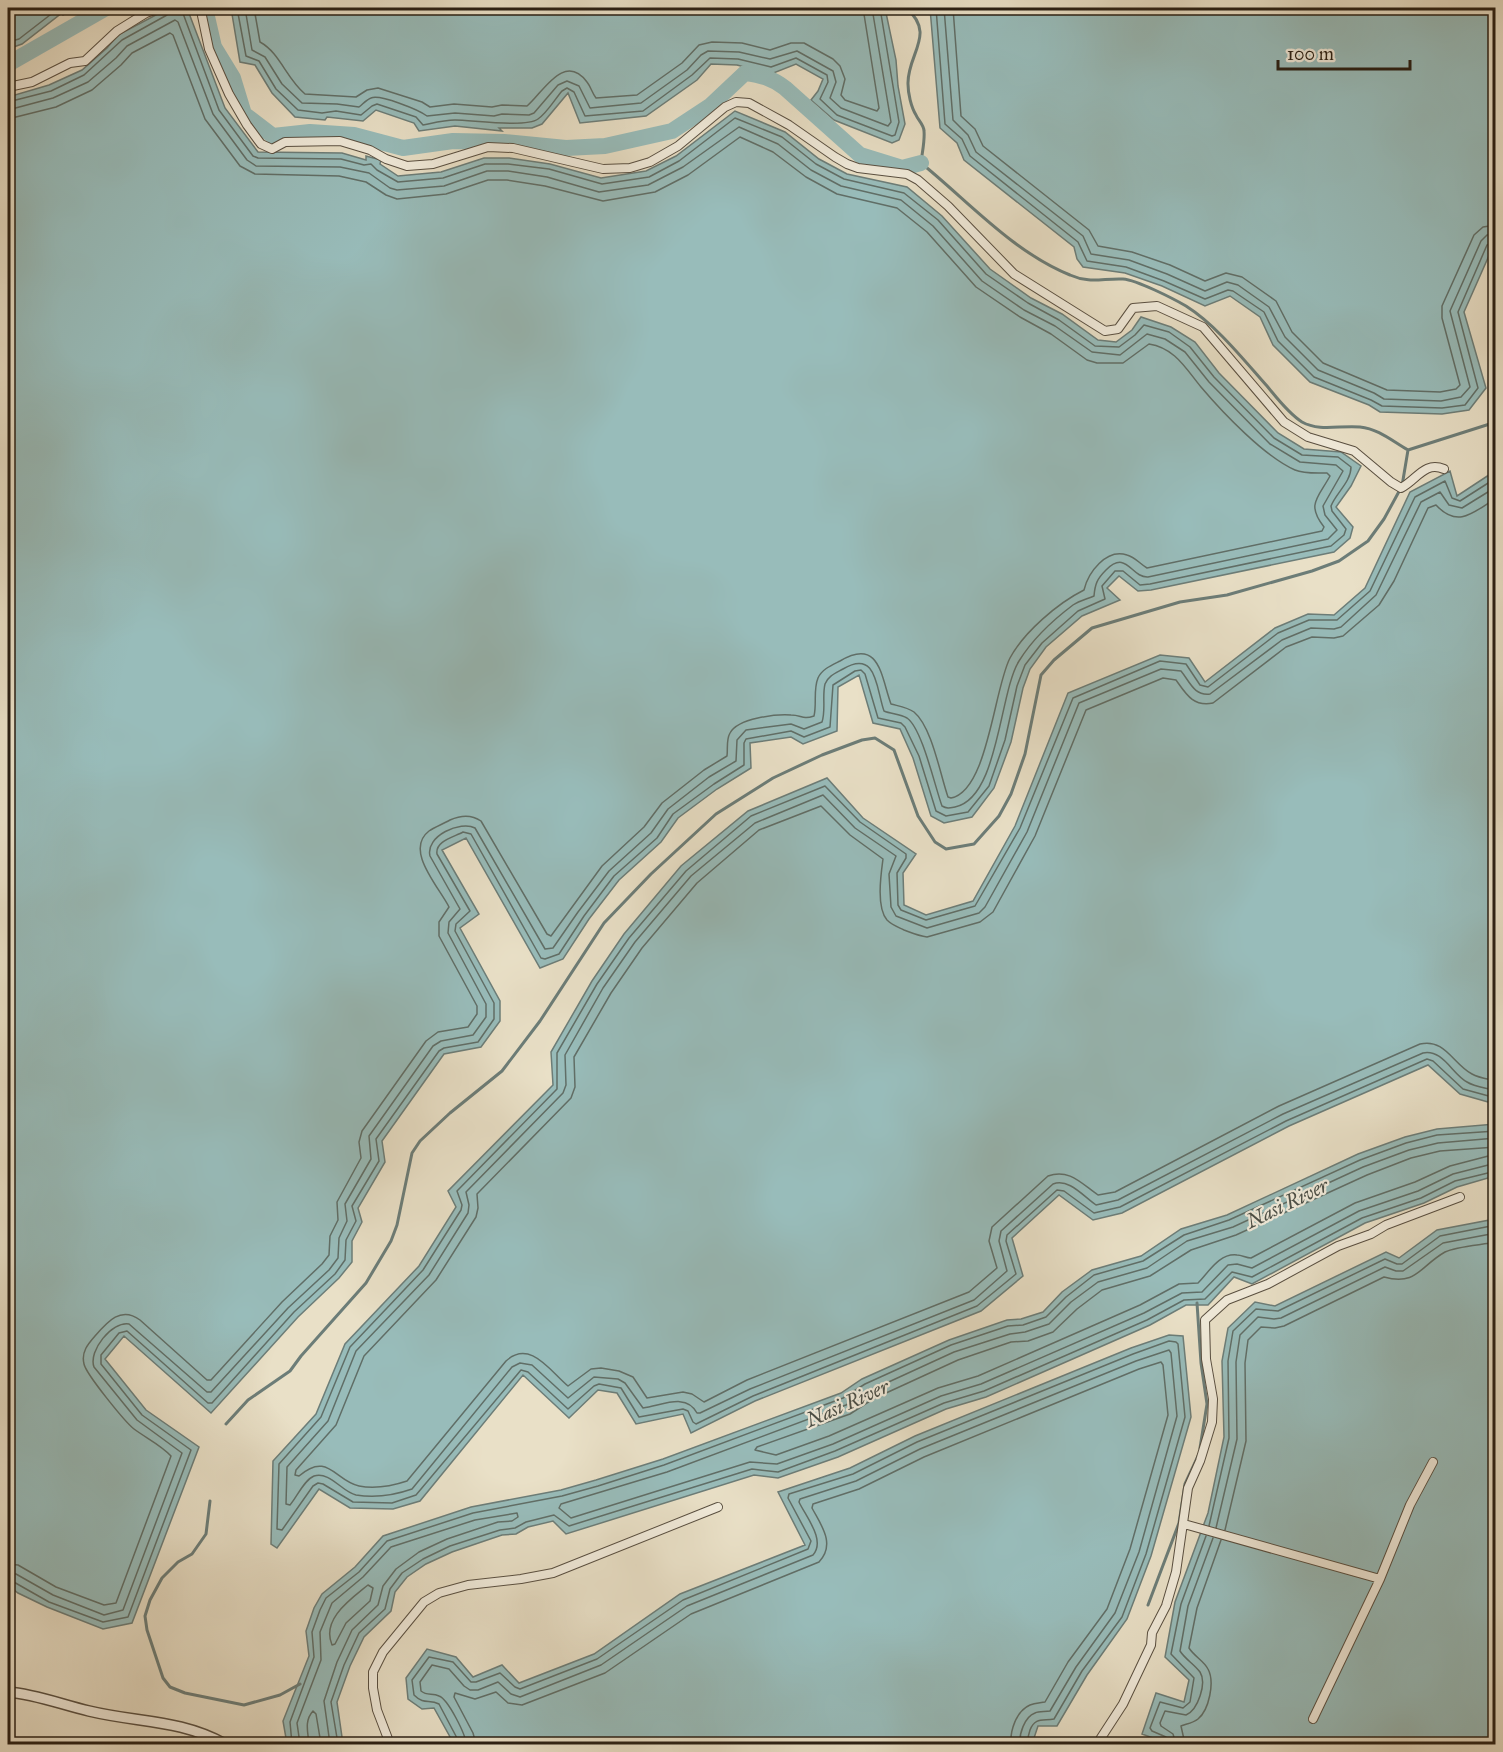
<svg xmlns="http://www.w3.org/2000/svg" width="1503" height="1752" font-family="'IM FELL Great Primer',serif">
<rect width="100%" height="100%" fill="#e9e0c7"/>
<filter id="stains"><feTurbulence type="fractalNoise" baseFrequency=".00333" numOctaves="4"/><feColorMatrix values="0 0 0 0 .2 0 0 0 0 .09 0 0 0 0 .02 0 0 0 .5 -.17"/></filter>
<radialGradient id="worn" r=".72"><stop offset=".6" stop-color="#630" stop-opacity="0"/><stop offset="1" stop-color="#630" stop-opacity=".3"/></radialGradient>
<!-- water -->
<path fill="#98bcba" stroke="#6c7d78" stroke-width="1.5" d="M8 8H76L63 15 62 13 22 44 8 49Z
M169 8H187L225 108 258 152 342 153 366 160V156L381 160 380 164 398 176 441 172 484 158H509L550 164 601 178 646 171 676 156 735 111 785 132 819 159 847 174 907 187 942 216 990 269 1031 298 1062 314 1098 340 1116 342 1132 330 1141 317 1171 327 1195 342 1219 373 1278 433 1304 449 1341 452 1361 466 1351 486 1336 507 1353 527 1350 538 1334 552 1151 590 1138 591 1119 576 1107 588 1120 600 1082 616 1046 647 1030 669 1023 688 1011 742 994 788 972 817 944 823 931 816 913 758 900 729 873 723 859 675 838 687 837 731 803 744 791 737 750 743 751 768 717 789 678 818 661 842 619 880 589 919 563 959 540 968 466 838 442 850 479 914 460 928 500 1001V1021L481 1047 444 1054 382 1141 385 1162 358 1208 362 1222 352 1241V1262L339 1278 298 1317 211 1413 124 1336 105 1359 146 1410 199 1447 132 1623 103 1629 47 1607 18 1593 8 1585V97L49 85 82 70 107 48 118 35Z
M231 8H885L896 60 898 86 905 124 899 140 892 143 834 120 811 100 818 91 823 79 796 64 771 74 737 65 711 64 697 80 646 116 580 123 568 93 542 124 532 128H499L502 131 455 126 419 131 414 123 376 110 363 121 327 117 325 120 295 117 272 93 255 65 240 62Z
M930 8H1495V242L1464 312 1486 388 1469 410 1442 414 1380 412 1369 405 1310 382 1273 345 1260 317 1230 296 1205 306 1162 286 1125 273 1083 267 1077 259 1074 247 964 160 957 143 940 128Z
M1450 471 1457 496 1495 471V1104L1460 1094 1428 1065 1289 1126 1122 1213 1093 1220 1059 1195 1012 1238 1023 1276 981 1311 755 1401 691 1433 683 1414 636 1424 617 1393 598 1390 569 1418 523 1375 420 1501 393 1509 350 1508 319 1489 277 1548 271 1544 273 1461 316 1414 345 1344 419 1266 456 1207 448 1191 553 1085 551 1052 592 981 624 934 681 866 748 811 827 778 863 818 916 854 903 873 904 905 926 915 973 901 1015 826 1068 693 1160 655 1189 658 1205 682 1275 628 1308 614 1334 615 1365 588 1410 492Z
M1495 1124V1176L1457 1187 1424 1203 1365 1223 1252 1284 1234 1277 1208 1305H1186L1150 1325 986 1397 946 1409 838 1457 778 1478 754 1475 566 1534 553 1521 528 1527 516 1534 502 1535 452 1552 426 1564 407 1577 395 1592 391 1611 364 1637 350 1666 337 1702 343 1744H287L283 1721 309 1656 306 1631 314 1608 322 1594 355 1567 383 1536 471 1507 561 1490 596 1480 663 1459 841 1393 862 1379 949 1340 1007 1320 1021 1319 1043 1312 1062 1292 1092 1270 1141 1256 1181 1229 1227 1215 1358 1154 1405 1137 1437 1129Z
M1495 1219V1744H1169L1142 1734 1156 1693 1184 1702 1189 1680 1165 1657 1175 1602 1208 1513 1224 1437 1222 1361 1228 1328 1255 1302 1275 1306 1386 1252 1399 1258 1437 1230Z
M1169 1335 1183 1336 1191 1417 1151 1556 1127 1619 1087 1675 1057 1726H1038L1033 1741 1036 1744H454L434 1708 422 1709 408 1699 406 1678 427 1649 456 1657 473 1677 502 1665 519 1683 594 1654 680 1594 805 1545 778 1492 850 1468 915 1436 1131 1348Z"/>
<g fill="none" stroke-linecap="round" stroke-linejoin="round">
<!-- shore -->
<path stroke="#606e67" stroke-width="1.5" d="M237 8 246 56 259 61 276 89 298 110 322 113 336 111 361 115 372 106 377 104 416 117 423 125C433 123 444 120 455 120 472 120 526 128 538 119 547 113 555 99 562 91L567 88 574 92 585 116 643 111 692 75 710 58 738 59 771 67 796 58 827 75 828 82 820 99 837 115 892 136 895 135 899 122 880 8
M245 8 252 50 265 57 282 84 302 103 337 104 359 107C363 104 366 100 371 98 380 94 419 110 427 116L455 113 494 116 502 114 529 115 534 113 558 85 567 81 579 86 590 108 641 103 687 70 701 55 708 51 739 52 770 59 797 51 833 71 836 82 830 98 841 108 888 126 891 122 872 8
M254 8 260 42C280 53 286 78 305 94L356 97 367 90 378 88 422 102 430 107 454 104 492 107 502 105 527 106C542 94 564 51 587 82 591 87 592 93 596 98L637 95 682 63 699 45 712 42 742 43 770 50 791 43H804L833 59 840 66 845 79 841 95 845 100 877 111 879 108 863 8
M936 8 945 124 962 139 970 156 1078 242 1087 261 1126 267 1164 281 1205 299 1228 290 1233 291 1264 312 1278 341 1314 377 1371 400 1382 406 1442 408 1465 405 1478 388 1458 312 1487 245 1496 241
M944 8 953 120 968 135 976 152 1083 236 1091 254 1129 260 1167 274 1205 291 1227 282 1238 285 1269 307 1285 337 1318 370 1374 393 1384 399 1441 401 1461 397 1470 387 1450 311 1481 241 1487 235 1496 234
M953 8 961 116 975 129 983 146 1089 230 1098 246 1132 252 1170 265 1205 281 1226 273 1242 277 1276 301 1292 332 1323 363 1387 390 1440 392 1456 389 1460 385 1442 318V306L1474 235 1483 227 1496 225
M8 42 19 39 59 8
M8 102 51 91 84 75 122 40 167 15 171 8
M8 110 53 98 88 82 116 58 127 46 175 20 178 22 213 114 247 160 256 166 340 167 369 173 390 188 397 190 444 186 487 171H508L547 177 599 192 648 185 683 167 739 127 778 144 811 170 841 186 901 200 933 226 982 281 1024 310 1055 326 1092 352 1120 355 1147 334 1165 339 1185 352 1209 382 1270 444 1300 462 1336 465 1343 471 1323 506 1325 515 1337 530 1328 539 1148 577C1131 578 1127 549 1106 570 1097 579 1095 584 1094 596 1087 599 1079 601 1073 605 1053 620 1032 640 1019 661 999 693 999 798 955 807 950 808 947 809 942 806 935 787 922 728 907 718 900 714 891 714 884 711 876 688 877 649 843 669 836 673 828 676 825 684 822 696 826 710 822 722L804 729 791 724 746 730 737 740 736 761 709 777 668 809 651 833 609 871 578 912 553 948 545 949 475 828C461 820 425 836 430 856L460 909 449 922 448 933 486 1004V1017L473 1035 441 1041 433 1046 369 1136 371 1159 345 1204 347 1221 339 1238 338 1258 329 1270 288 1308 211 1392H207L129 1324C112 1321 88 1351 94 1367L137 1420 182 1453 123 1610 104 1615 53 1595 16 1574 8 1573
M8 119 56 107 92 90 121 65 132 53 170 33 173 35 205 119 240 166 255 174 339 176 366 182 386 195 397 199 446 194 488 180H507L545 186 603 201 655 192 688 175 740 137 773 152 806 177 837 194 897 208 927 232 976 287 1020 317 1051 334 1087 360 1097 363H1123L1149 344C1175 348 1186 369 1201 387 1223 413 1265 457 1295 470 1304 474 1317 473 1327 473L1330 476C1318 498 1306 504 1324 527L1322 531 1147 568C1140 564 1135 557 1127 555 1106 548 1088 573 1084 590 1058 603 1024 632 1010 658 994 688 988 791 951 798L948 797C940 774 932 727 914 712 907 707 898 706 891 704 881 677 880 637 840 661 832 665 822 669 818 678 813 690 817 704 814 716 802 720 802 715 791 715 776 714 738 718 730 733 726 740 728 748 727 756L704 770 662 803 644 827 602 866 551 936 547 934 481 821C471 814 461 815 450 820 443 824 435 827 429 831 404 850 439 887 449 907L439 922V936L477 1006V1014L468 1027 438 1032 426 1041 362 1131 359 1142 361 1158 337 1202 338 1220 330 1236 329 1255 322 1264 282 1302 211 1380H207L140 1320C121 1306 108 1321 95 1336 88 1344 81 1352 84 1364 86 1374 125 1422 134 1429 146 1438 161 1445 171 1456L116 1603 104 1605 56 1587 18 1565 8 1564
M1496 478 1460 501 1452 498 1445 481 1415 497 1370 591 1337 620H1309L1278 633 1208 687 1200 685 1186 664 1160 661 1073 698 1020 828 975 906 926 920 901 910 898 905 897 873 906 858V854L860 822 825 786 751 816 686 871 629 938 597 984 557 1053V1089L457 1191 462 1205 461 1210 423 1270 350 1347 321 1417 279 1464 277 1529 282 1530 313 1486 318 1483 323 1484 353 1502 392 1503 416 1495 521 1370 528 1372 568 1409 594 1386 599 1384 621 1388 639 1417 683 1409 688 1411 693 1422 696 1424 753 1396 977 1306 1016 1274 1006 1241 1007 1235 1057 1190 1064 1191 1094 1213 1120 1207 1286 1121 1427 1059 1433 1061 1463 1089 1496 1098
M1496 487 1462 508 1449 505 1440 492 1421 502 1376 595 1341 627 1334 629 1311 628 1282 640 1210 694C1194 696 1190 682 1181 671L1161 669 1079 703 1027 832 985 907 979 913 927 928 896 916 891 907 889 874 896 856 855 828 823 795 755 823 691 876 635 942 603 988 565 1055 566 1085 563 1093 466 1192 469 1205 468 1213 429 1275 356 1351 328 1421 287 1467 286 1504 290 1505C297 1497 304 1480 314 1476 330 1471 342 1492 356 1495 375 1498 395 1495 412 1489L512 1367 520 1363 532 1365 568 1398 594 1377 618 1379 625 1383 643 1408C661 1406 686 1392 697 1413H700L750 1389 974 1300 1007 1271 999 1241 1001 1231 1053 1184C1069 1178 1083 1196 1096 1205L1118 1200 1283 1114 1423 1053C1443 1049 1452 1074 1467 1082 1475 1087 1487 1088 1496 1091
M1496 498C1474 512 1458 529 1436 505L1428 508 1394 581 1379 605 1343 636 1334 638 1312 637 1286 647 1213 703C1193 707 1186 694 1176 680L1163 678 1086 710 1035 836 993 912 980 922 927 937C919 936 912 933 904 930 898 927 892 925 887 920 876 907 881 874 883 859L850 835 821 806 759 830 697 883 642 948 611 993 574 1057 575 1087 571 1098 477 1194 478 1208 476 1217 436 1280 364 1356 336 1425 296 1470 295 1475 299 1476C328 1451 335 1481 359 1486 375 1489 392 1486 407 1481L506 1361C530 1339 550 1371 568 1386L591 1369 601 1368 619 1371 633 1377 647 1398 683 1392 692 1394 704 1402 747 1380 969 1292 997 1268 989 1241 992 1227 1048 1176C1069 1168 1082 1184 1098 1195L1115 1192 1279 1106 1420 1044C1445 1038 1453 1064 1472 1074 1479 1078 1488 1079 1496 1081
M1496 1138 1438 1143 1409 1150 1363 1167 1233 1227 1187 1241 1147 1268 1098 1282 1071 1302 1049 1324 1025 1332 1010 1334 954 1352 869 1391 846 1405 667 1472 561 1504 559 1508 571 1518 750 1462 777 1464 833 1444 941 1396 981 1384 1144 1313 1182 1293 1202 1292 1228 1265 1237 1264 1252 1268 1359 1211 1418 1191 1453 1174 1496 1163
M1496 1147 1440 1151 1411 1158 1367 1175 1236 1235 1191 1250 1150 1276 1102 1290 1077 1309 1053 1332 1028 1341 1011 1342 958 1360 873 1399 850 1414 757 1447 755 1450 776 1455 829 1436 938 1388 978 1376 1140 1305 1179 1284 1198 1283C1209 1272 1219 1253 1237 1255 1242 1255 1246 1258 1251 1258L1355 1203 1415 1182 1450 1166 1496 1154
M1209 1526 1229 1438 1228 1361 1233 1331 1256 1309 1278 1311 1385 1259 1397 1264H1402L1440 1236 1496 1225
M1216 1528 1237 1439 1236 1362 1240 1335 1258 1317 1274 1319 1281 1318 1385 1267 1396 1271H1403L1443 1243 1496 1233
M1225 1530 1246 1441 1245 1363 1248 1340 1261 1327 1275 1328 1284 1326 1384 1277C1417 1286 1420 1266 1445 1252 1457 1246 1482 1245 1496 1242
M8 1580 12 1581 49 1602 103 1622 128 1617 191 1450 142 1415 101 1364V1355L119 1333 127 1331 208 1403H212L294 1312 335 1274 345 1260 346 1240 356 1221 352 1206 379 1161 376 1139 439 1051 444 1048 478 1042 494 1019V1003L455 931 456 924 470 911 437 854C435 841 454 837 463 832L471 834 541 958 545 959 559 954 584 916 614 876 657 838 673 814 714 784 744 765V743L746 739 791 731 804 737 830 727 833 685 855 671 861 670 865 674 878 718 901 723 905 727 919 756 936 811 946 816 968 812 989 786 1005 740 1017 686 1025 665 1042 643 1078 611 1105 599 1102 586 1115 571H1123L1140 585 1150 584 1331 546 1344 535 1346 529 1332 511 1331 506C1336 493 1351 482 1351 467L1338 457 1302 455 1274 438 1214 377 1190 347 1169 332 1144 325 1135 335 1119 347 1095 346 1059 320 1028 303 986 274 938 220 904 193 844 179 816 164 782 137 735 118 679 161 649 177 602 184 549 169 508 164H485L443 178 398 182 377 170 371 164 364 165 341 159 258 158 253 156 219 110 181 8
M368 1585 373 1588 370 1601 346 1623 335 1644 332 1645C321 1619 351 1599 368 1585Z
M292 1744 290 1722 314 1657 312 1632 320 1610 326 1598 359 1572 387 1541 473 1513 562 1496 598 1486 664 1465 843 1398 865 1384 951 1345 1008 1326 1023 1325 1046 1317 1066 1297 1094 1275 1143 1261 1184 1235 1229 1220 1360 1160 1406 1143 1437 1135 1496 1131
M300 1744 297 1723 321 1660 320 1632 332 1603 363 1577 391 1547 475 1520 517 1513 518 1517 512 1521 498 1522 447 1539 419 1552 396 1569 383 1586 378 1605 352 1630 337 1662 324 1701 330 1744
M309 1744C308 1732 304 1721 313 1711L316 1714 321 1744
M338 1744 331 1702 344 1665 359 1633 385 1609 390 1589 402 1573 423 1559 450 1546 500 1530 515 1528 526 1522 554 1515 569 1526 752 1469 778 1472 835 1451 944 1403 984 1391 1147 1320 1184 1300 1205 1299 1232 1272 1252 1277 1362 1218 1421 1198 1455 1181 1496 1171
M459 1744 458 1740 439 1704C429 1698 425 1706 414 1695L412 1680 429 1657 453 1662 471 1682H476L500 1673 515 1687 520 1689 597 1659 683 1600 808 1549 811 1541 788 1498 789 1494 853 1474 917 1442 1133 1354 1169 1341 1176 1342 1178 1344 1185 1417 1146 1554 1122 1617 1082 1671 1054 1719C1043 1721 1035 1717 1030 1730 1028 1736 1027 1739 1028 1744
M466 1744C466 1735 448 1699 439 1696 432 1693 427 1696 421 1691L420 1682 432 1665 449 1669 464 1686 470 1690H478L498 1682 511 1694 520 1697 601 1665 687 1606 813 1555C826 1540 806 1517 799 1502L800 1499 856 1481 920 1449 1136 1361 1169 1350 1171 1353 1177 1416 1139 1552 1115 1613 1076 1667 1050 1711C1045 1712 1039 1711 1035 1713 1024 1717 1019 1735 1020 1744
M476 1744 473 1733 454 1697 455 1693 475 1699 496 1692 508 1703 522 1705 605 1673 691 1614 819 1562C836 1544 821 1525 812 1508L813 1504 859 1489 924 1457 1139 1369 1161 1362 1163 1365 1168 1415 1130 1549 1107 1609 1068 1662 1045 1702C1040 1703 1035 1703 1030 1705 1016 1711 1010 1731 1011 1744
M1169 1744 1166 1737 1152 1731 1150 1728 1160 1702 1183 1708 1190 1702 1194 1678 1171 1654 1181 1604 1206 1536
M1176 1744 1173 1734 1161 1726 1160 1723 1165 1711 1186 1715C1198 1710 1207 1683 1200 1672 1194 1664 1185 1659 1180 1651L1188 1606 1213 1538
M1185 1744 1181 1726C1186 1724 1193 1723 1198 1719 1209 1710 1215 1682 1208 1669 1204 1661 1194 1656 1189 1648L1197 1608 1221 1540"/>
<!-- stream -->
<path stroke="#6c7d78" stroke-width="3" d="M906 8C937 34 907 54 908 84 908 93 911 107 916 115 918 120 924 125 924 131 925 141 922 153 921 163 968 201 1013 252 1070 275 1090 284 1103 278 1123 279 1137 280 1174 299 1186 306 1216 325 1243 359 1267 386 1277 398 1288 413 1302 422 1320 432 1340 425 1360 427 1379 429 1392 441 1408 450
M269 146 273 136
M1197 1303 1201 1363 1207 1404 1200 1448
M226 1424 248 1400 290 1371 301 1356 366 1283 391 1241 397 1225 412 1153 420 1141 450 1113 502 1071 540 1021 604 923 651 874 716 814 773 778 822 755 862 740 875 738 894 750 918 816 935 842 946 849 974 844 999 816 1011 794 1025 754 1041 675 1054 660 1092 628 1180 602 1227 595 1312 571 1339 561 1368 541 1384 519 1402 486 1408 450 1496 422
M210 1501 206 1534 192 1554 178 1562 162 1578 150 1600 145 1616 147 1630 163 1678 170 1687 185 1693 244 1705 280 1695 300 1684
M1148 1605 1179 1523 1185 1484 1199 1454"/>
<!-- river -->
<path stroke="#98bcba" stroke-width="16" d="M205 8 214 47 233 78 244 114 273 136 310 132 354 135 403 148 453 141 504 142 566 148 605 146 672 131 710 106 745 73C761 75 772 78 785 88L860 155 902 168 921 163
M8 64 106 8"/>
<defs>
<path id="minor" d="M197 8 201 11 209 49 229 94 247 125 261 144 272 149 285 142 340 141 370 150 386 159 407 166 433 164 488 147 513 148 603 169 630 168 650 162 678 146 725 107 736 102 749 103 789 125 835 157 847 164 858 168 907 174 918 180 948 206 1014 274 1105 331 1118 329 1133 308 1157 306 1203 327 1284 422 1308 437 1354 451 1391 482 1401 488C1417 480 1424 461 1444 469
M8 87 32 82 70 63 85 61 117 31 146 13 160 8
M1184 1524 1380 1579
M1313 1719 1380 1579 1410 1505 1433 1462
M390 1744 377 1710 373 1688V1672L383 1652 424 1602 439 1593 468 1585 521 1579 553 1573 718 1507
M1097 1744 1123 1704 1151 1645 1152 1633 1166 1606 1176 1572 1188 1488 1200 1461 1212 1422 1213 1399 1206 1359 1205 1320 1227 1300 1268 1284 1338 1246 1371 1234 1386 1225 1460 1197"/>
<path id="tertiary" d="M8 1692C35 1694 63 1705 89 1711 139 1723 179 1719 225 1744"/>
</defs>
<!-- minor casing -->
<use href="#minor" stroke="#594f41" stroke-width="10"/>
<!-- tertiary casing -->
<use href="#tertiary" stroke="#594f41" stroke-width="12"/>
<!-- minor -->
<use href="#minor" stroke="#f1ebdb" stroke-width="8"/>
<!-- tertiary -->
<use href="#tertiary" stroke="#f1ebdb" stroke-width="9"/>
</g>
<g text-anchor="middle" stroke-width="4.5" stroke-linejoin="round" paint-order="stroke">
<!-- water labels -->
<g font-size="20" font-style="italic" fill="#4a4e46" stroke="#f1ebdb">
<text transform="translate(1287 1203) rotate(-26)" y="7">Nasi River</text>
<text transform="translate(847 1403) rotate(-24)" y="7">Nasi River</text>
</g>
</g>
<!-- margin -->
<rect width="1503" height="1752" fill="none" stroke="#e9e0c7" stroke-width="30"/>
<rect x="9" y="9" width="1485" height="1734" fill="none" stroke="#291f14" stroke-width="3"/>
<rect x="15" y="15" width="1473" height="1722" fill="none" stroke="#291f14" stroke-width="1.5"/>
<!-- scale -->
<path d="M1278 60v9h132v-9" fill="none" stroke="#291f14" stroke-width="3"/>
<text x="1287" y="60" font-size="18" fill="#291f14" stroke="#f1ebdb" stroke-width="4.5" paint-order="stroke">100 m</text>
<rect width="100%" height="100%" filter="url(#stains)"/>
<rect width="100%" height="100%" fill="url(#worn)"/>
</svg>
